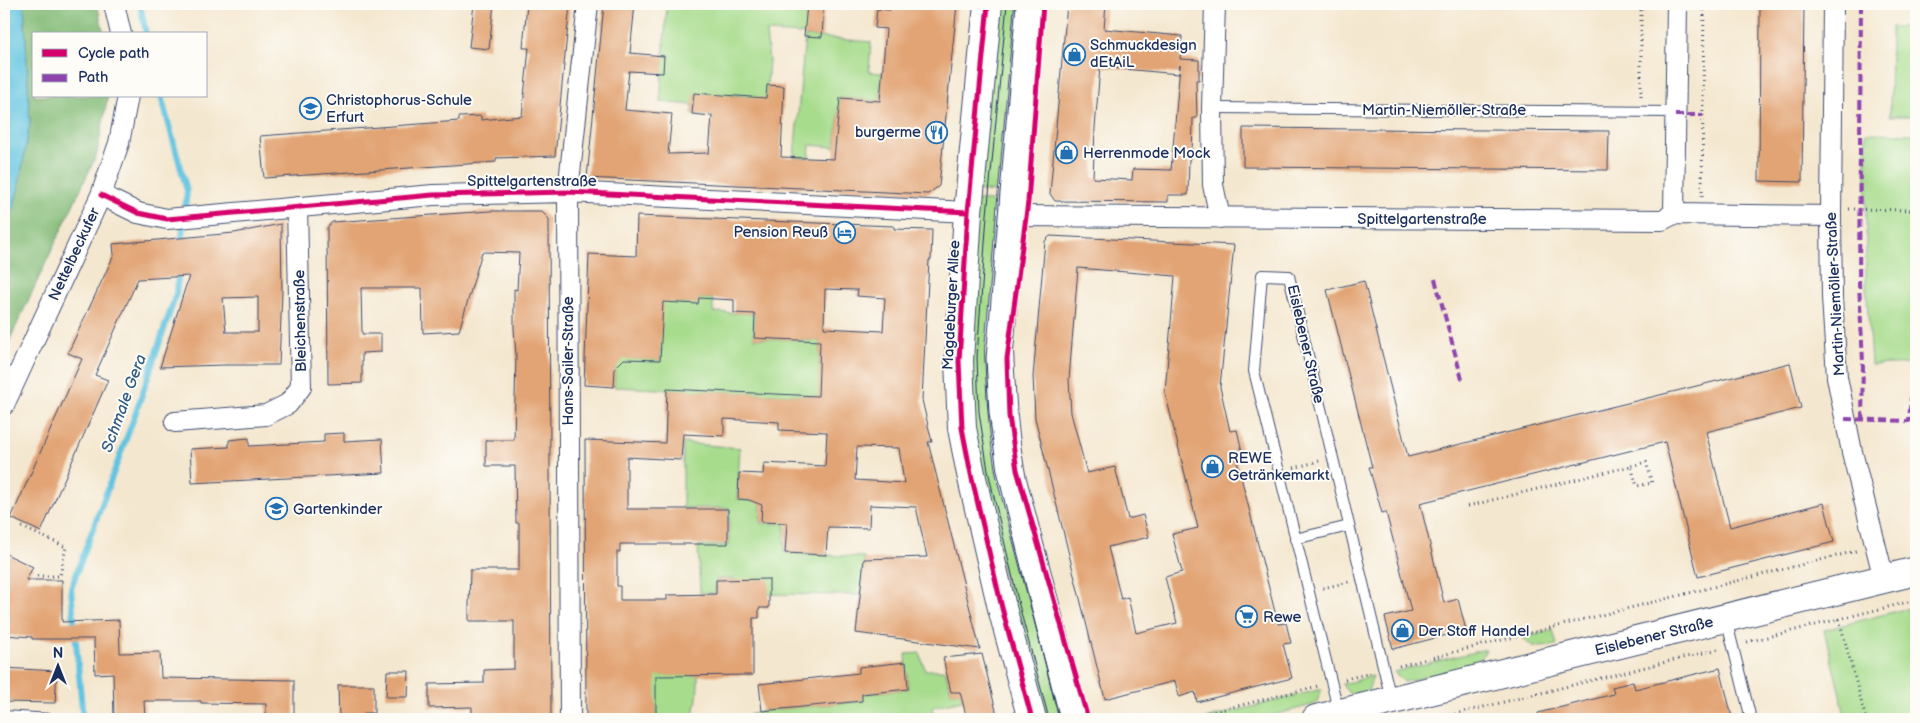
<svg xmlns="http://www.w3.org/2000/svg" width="1920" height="723" font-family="'Balsamiq Sans',sans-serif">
<rect width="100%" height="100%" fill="#fdfcf7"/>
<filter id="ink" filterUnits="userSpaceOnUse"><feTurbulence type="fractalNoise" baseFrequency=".02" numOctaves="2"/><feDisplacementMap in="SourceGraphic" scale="10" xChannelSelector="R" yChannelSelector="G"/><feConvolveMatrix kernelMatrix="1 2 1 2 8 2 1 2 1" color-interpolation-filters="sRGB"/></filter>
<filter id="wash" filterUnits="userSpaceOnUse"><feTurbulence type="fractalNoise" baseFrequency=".0096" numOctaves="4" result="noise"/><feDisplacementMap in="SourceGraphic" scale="20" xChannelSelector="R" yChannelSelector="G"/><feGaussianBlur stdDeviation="1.12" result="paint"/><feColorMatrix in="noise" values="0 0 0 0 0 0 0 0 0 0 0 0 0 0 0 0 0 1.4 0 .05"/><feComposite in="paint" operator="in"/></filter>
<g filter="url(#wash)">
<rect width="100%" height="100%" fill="#f4e7cf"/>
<!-- green -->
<path fill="#a7dc8c" stroke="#618675" d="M667 4H807L805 34 766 32 769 61 763 136 742 156 747 96 729 95 728 106 716 116 692 114 693 105 660 102Z
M995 4H1022L1003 193 975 190Z
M1891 27H1916V116H1890Z
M805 36 871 42 869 72 882 73 880 101 840 98 835 147 810 145 809 158 794 157Z
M1866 133 1916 134V363L1871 365 1866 282Z
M975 200 1002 202 991 350 1071 719H1040L962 412Z
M618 293 679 303H698L699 298 713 299V312L755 314 754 338 820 341 819 366 840 367 839 397 614 387 616 358 660 360 661 349Z
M683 443 740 448 737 499 761 502 760 523 780 524 781 503H786L784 553 864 557 861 595 735 594V579H716L715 593H700L698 546 729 545V508H683Z
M1916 606V719H1846L1824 630Z
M1553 630 1557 645C1543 647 1532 650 1523 638Z
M1486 649 1482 657 1473 665 1404 682 1394 672Z
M920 653 925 670H945L951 692H960L962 700 932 707 935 719H736L762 711 862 701V694L908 689 906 654Z
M698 675C698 690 698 705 691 719H656V705L640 676Z
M1373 676 1368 691 1353 695 1346 690 1342 684Z
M1322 689 1316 704 1258 719H1204Z"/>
<!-- forest -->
<path fill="#85bc78" stroke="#50766b" d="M24 4H97L104 34H34V96H108L97 154 4 352V242L18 190 30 123Z"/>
<!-- water -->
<path fill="#62c4e0" stroke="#3e7a9f" d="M4 4H24L30 123 18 190 4 242Z"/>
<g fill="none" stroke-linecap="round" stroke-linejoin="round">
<!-- stream -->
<path stroke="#62c4e0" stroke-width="6" d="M140 4 146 34
M161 96 187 191 181 245
M83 719 71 588 136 412 176 294 179 270"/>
</g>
<g id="blocks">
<!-- building -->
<path fill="#e2a475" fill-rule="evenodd" d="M474 4H494L489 49 469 47Z
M527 4H570L555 156 496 158V162L264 178 260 136 459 121V117L481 116V120L522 116 529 48H523Z
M604 4H635L630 53 664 56 663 73 629 71 625 110 672 114 668 154 709 153 712 116 692 114 694 93 766 98 767 85 784 86 781 157 834 159 840 98 880 101 886 29 875 28 877 9 890 10V4H957L939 186 928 194 587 178Z
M807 4H824L822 37 804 36Z
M1067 4H1106L1104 29 1182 36 1180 59 1199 60V80H1196L1197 118H1193L1192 158 1189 159 1188 195H1168V202L1055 201 1050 194ZM1180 65 1171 170 1133 169 1132 180 1093 178 1095 128 1100 67 1179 74Z
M1760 4H1804L1802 182 1759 181Z
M1243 128 1609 131 1608 170 1243 167Z
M490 211H541L549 219 551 719H472V707L429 708V684L484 683V670L514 669V621H469V605L470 570H519V523H516L515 466H486V440H514L516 356 514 328V289L517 290 519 253 482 252 459 331 423 333 422 288H361L362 334H381V352L362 353V383L328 384 327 228 332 222Z
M637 216 894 226V229L932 230 931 260H929L922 400 932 442H928L980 649 856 633 864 559 927 557 916 507 870 505 869 528 828 527 826 555 785 553 787 523 761 522 762 505 749 500 738 499 739 473 763 474 764 463 825 466 827 432 779 430V422L724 419V436L683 434 681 460 627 457V509H728V544H620V552H617V586H620V600H667V595L716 594V580L769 579V608H759V618H753V675L656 676V719H586L585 440 665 443 667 389 818 396 820 341 754 338 755 314 734 313V300L699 298 698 304 663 302 660 360 624 359 615 368 614 387 584 385 589 254 636 256ZM825 289 858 290 857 296 885 298 883 331 824 328ZM857 447 899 448 904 483 855 480Z
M281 224 282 292 279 365H224L160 367 189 276 138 279 95 375 108 380 41 532 11 518 82 359 68 353 114 255 113 244 234 233ZM258 297V332H226L223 298Z
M1050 236 1234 245 1220 387 1230 431 1237 430 1242 451 1235 453 1278 624 1286 623 1291 643 1283 644 1292 678 1197 702 1195 692 1179 697 1175 681 1105 699 1035 418 1033 377 1045 241ZM1078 268 1175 276 1165 392 1198 528 1172 534 1182 572 1165 577 1177 623 1136 633 1128 597 1121 599 1108 547 1149 537 1143 515 1128 519 1115 467 1087 473 1071 413 1069 379Z
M1364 281 1408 457 1790 363 1801 408 1706 432 1730 527 1824 503 1834 542 1698 577 1665 442 1420 503 1444 603 1458 599 1466 630 1393 649 1385 617 1411 611 1386 512 1382 513 1369 467H1372L1327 290Z
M344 433V441L382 439 384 473 192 483 190 449 229 447V440L249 438V446L324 442V434Z
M4 553 33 567 26 580H62V622L119 620 120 653 160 652 161 678 294 680V719H266V704L201 703V701H144L145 719H114L113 673 95 674 94 639H32V637L4 635Z
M982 654 998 719H967L960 692H951L943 658Z
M906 662 908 689 862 694V701L762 711 759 684 859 673V667Z
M4 668 57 671 55 703 4 702Z
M1720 668 1732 717 1723 719H1539L1538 713 1614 694 1612 687 1633 682 1635 689Z
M387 671H409L408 697H386Z
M338 685H374V713H364V719H339Z"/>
</g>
</g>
<g filter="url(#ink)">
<use href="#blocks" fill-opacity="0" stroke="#3c4b6f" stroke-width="1"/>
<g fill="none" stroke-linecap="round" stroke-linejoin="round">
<defs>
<path id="lane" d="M1212 108 1675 112
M1295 539 1349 526
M1726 619 1751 719
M1339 713 1254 371 1262 275 1289 276 1391 699
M4 716 51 719"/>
<path id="street" d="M114 4 121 34
M1215 4 1212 108 1213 185 1220 218
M1833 4 1831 216 1832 297 1837 377 1852 452 1884 579
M101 195 138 213 167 219 433 195 568 192 968 212
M1674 214 1677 4
M1012 216 1662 220 1674 214 1831 216
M4 405 101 195 119 143 128 96
M175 422 266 415 288 404 301 387 297 207
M570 719 568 192 588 4"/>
<path id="secondary" d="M988 4 968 212 959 361 962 428 971 474 1002 608 1032 719
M1029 4 999 351C1001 394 1003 437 1012 480L1075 719
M1316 719 1916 571"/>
</defs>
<!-- lane casing -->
<use href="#lane" stroke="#3c4b6f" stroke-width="12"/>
<!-- street casing -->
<use href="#street" stroke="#3c4b6f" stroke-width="22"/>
<!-- secondary casing -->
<use href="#secondary" stroke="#3c4b6f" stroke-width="30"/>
<!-- path -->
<path stroke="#3c4b6f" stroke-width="3" stroke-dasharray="1 4" stroke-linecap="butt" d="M1641 96V4
M1702 196 1704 4
M1849 209 1916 210
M1294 468 1319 461
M1468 506 1631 466 1637 486 1652 483 1646 462 1631 466
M4 519 9 521
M22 527 66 547 60 576H33
M1323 588 1349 582
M1839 619 1866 719
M1747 642 1916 600
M1399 666 1856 551
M1345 679 1371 673
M1185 719 1318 686
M1435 719 1719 649"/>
<!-- lane -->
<use href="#lane" stroke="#fff" stroke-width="10"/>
<!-- street -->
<use href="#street" stroke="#fff" stroke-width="20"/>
<!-- secondary -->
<use href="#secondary" stroke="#fff" stroke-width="28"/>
<!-- tram -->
<path stroke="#1b2f5e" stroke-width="1" d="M1007 4 987 215 977 357 979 412 988 471 1019 605 1049 719
M1016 4 986 358 989 413 997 471 1059 719"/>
<!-- quiet -->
<path stroke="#8e44ad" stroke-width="4" stroke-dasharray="8 4" stroke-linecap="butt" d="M1861 4 1859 284 1863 362 1862 419
M1675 115H1703
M1435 279 1463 383
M1845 419 1909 421 1914 363 1916 355"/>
<defs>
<path id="cycleway" d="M988 4 968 212 959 361 962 428 971 474 1002 608 1032 719
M1043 4 1028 202 1007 359 1009 416 1017 470 1088 719
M101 195 138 213 167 219 433 195 568 192 968 212"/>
</defs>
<!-- cycleway casing -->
<use href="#cycleway" stroke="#fdfcf7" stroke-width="8"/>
<!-- cycleway -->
<use href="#cycleway" stroke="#d6006c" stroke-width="5"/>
</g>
</g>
<!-- icons -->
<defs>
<symbol id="shop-ring" viewBox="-11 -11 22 22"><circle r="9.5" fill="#fdfcf7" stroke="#1f6fb2" stroke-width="1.5"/><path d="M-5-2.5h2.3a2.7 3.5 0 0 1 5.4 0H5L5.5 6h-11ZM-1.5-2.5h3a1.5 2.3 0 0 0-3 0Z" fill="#1f6fb2"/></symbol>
<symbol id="school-ring" viewBox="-11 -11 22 22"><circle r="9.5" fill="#fdfcf7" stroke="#1f6fb2" stroke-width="1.5"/><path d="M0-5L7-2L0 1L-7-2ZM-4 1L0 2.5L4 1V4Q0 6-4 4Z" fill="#1f6fb2"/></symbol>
<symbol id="restaurant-ring" viewBox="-11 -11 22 22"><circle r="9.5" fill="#fdfcf7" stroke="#1f6fb2" stroke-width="1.5"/><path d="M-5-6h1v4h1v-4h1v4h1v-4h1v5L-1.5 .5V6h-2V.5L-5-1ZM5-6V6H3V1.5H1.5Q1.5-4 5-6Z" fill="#1f6fb2"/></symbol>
<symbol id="hotel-ring" viewBox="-11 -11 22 22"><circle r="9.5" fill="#fdfcf7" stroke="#1f6fb2" stroke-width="1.5"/><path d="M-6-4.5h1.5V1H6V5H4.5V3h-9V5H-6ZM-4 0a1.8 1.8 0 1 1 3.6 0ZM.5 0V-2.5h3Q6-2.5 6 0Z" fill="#1f6fb2"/></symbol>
<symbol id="supermarket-ring" viewBox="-11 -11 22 22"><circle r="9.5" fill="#fdfcf7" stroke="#1f6fb2" stroke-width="1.5"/><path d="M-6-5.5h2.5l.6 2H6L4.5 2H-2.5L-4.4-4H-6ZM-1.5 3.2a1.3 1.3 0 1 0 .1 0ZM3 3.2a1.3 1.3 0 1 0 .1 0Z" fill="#1f6fb2"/></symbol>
</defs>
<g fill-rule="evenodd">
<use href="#shop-ring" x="1062" y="42" width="25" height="25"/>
<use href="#school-ring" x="298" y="96" width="25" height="25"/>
<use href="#restaurant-ring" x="924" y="120" width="25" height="25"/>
<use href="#shop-ring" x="1054" y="140" width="25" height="25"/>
<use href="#hotel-ring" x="832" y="220" width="25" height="25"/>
<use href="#shop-ring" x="1200" y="454" width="25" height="25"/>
<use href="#school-ring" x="264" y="496" width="25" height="25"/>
<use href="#supermarket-ring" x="1234" y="604" width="25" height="25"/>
<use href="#shop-ring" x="1390" y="618" width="25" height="25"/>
</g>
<g text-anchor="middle" stroke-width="4" stroke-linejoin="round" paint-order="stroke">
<!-- poi labels -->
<g font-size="15" fill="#1b2f5e" stroke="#fdfcf7" text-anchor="start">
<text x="1090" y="50">Schmuckdesign<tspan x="1090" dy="17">dEtAiL</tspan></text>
<text x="326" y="105">Christophorus-Schule<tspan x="326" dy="17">Erfurt</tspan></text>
<text x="921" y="137" text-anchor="end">burgerme</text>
<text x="1083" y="158">Herrenmode Mock</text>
<text x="828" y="237" text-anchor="end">Pension Reuß</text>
<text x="1228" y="463">REWE<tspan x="1228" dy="17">Getränkemarkt</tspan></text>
<text x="293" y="514">Gartenkinder</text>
<text x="1263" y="622">Rewe</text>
<text x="1418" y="636">Der Stoff Handel</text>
</g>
<!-- street labels -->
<g font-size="15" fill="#1b2f5e" stroke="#fdfcf7">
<text x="1444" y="115">Martin-Niemöller-Straße</text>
<text x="532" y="186">Spittelgartenstraße</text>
<text x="1422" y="224">Spittelgartenstraße</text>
<text transform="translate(74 254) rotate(-65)" y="5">Nettelbeckufer</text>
<text transform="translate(1835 294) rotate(-93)" y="5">Martin-Niemöller-Straße</text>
<text transform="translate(951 305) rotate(-87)" y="5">Magdeburger Allee</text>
<text transform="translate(300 321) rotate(-91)" y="5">Bleichenstraße</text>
<text transform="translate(1306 344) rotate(77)" y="5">Eislebener Straße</text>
<text transform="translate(568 361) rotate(-90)" y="5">Hans-Sailer-Straße</text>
<text transform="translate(1654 636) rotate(-14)" y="5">Eislebener Straße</text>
</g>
<!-- water labels -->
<g font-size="16" font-style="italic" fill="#305c85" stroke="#fdfcf7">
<text transform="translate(123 403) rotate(-70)" y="6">Schmale Gera</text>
</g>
</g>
<!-- margin -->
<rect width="1920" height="723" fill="none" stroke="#fdfcf7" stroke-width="20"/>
<!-- legend -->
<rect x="32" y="32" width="175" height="65" fill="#fdfcf7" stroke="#a3aaba"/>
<rect x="42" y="49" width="25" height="8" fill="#d6006c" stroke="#a3aaba"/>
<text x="78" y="58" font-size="15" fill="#1b2f5e">Cycle path</text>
<rect x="42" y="74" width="25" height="8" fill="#8e44ad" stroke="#a3aaba"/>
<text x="78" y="82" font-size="15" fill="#1b2f5e">Path</text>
<!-- north arrow -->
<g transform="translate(58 666)" stroke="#fdfcf7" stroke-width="4" paint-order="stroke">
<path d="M0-4L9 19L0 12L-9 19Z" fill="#1b2f5e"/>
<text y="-8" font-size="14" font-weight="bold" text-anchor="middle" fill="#1b2f5e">N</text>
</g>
</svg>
